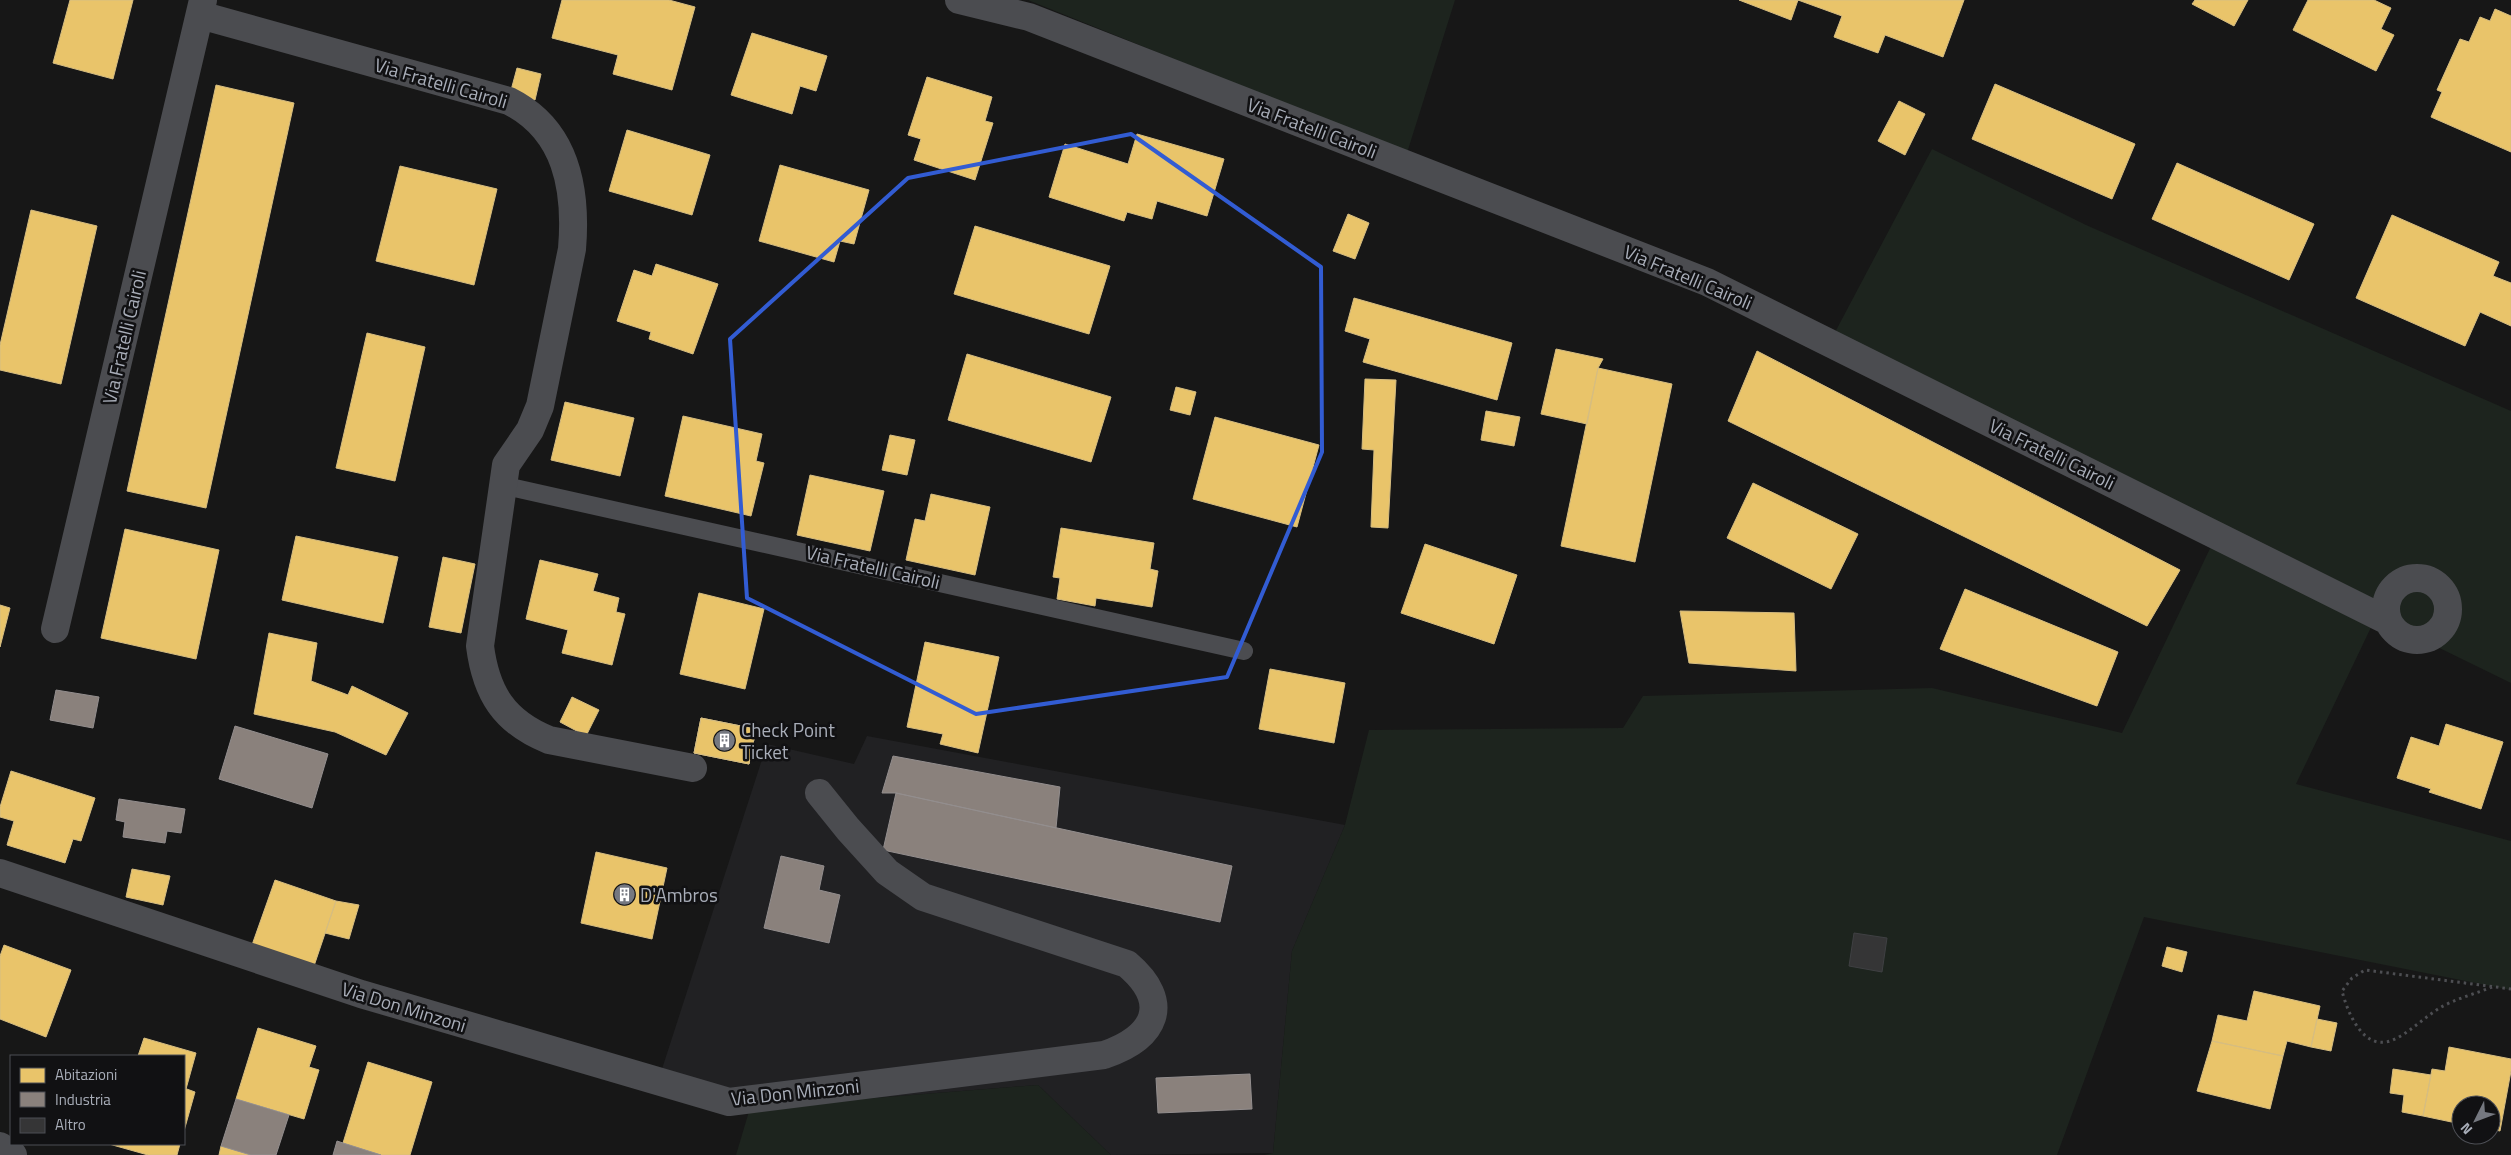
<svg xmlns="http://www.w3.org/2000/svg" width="2511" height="1155" font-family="'Titillium Web',sans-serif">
<rect width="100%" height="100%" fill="#171717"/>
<!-- built -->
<path fill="#212123" d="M867 736 1345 825 1292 951 1273 1153 1111 1155 1038 1085 750 1108 662 1069 767 744 854 764Z"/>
<!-- green -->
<path fill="#1d241e" d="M1028 0H1455L1407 153Z
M1932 149 2086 225 2511 411V683L2376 617 2296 784 2511 841V990L2144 917 2057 1155H1264L1273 1153 1292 951 1345 825 1369 730 1623 728 1643 696 1932 688 2122 733 2215 538 1832 338Z
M1038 1085 1111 1155H736L750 1108Z"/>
<!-- homes -->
<path fill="#e9c46a" stroke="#d6bd81" d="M70 0H133L113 79 53 63Z
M562 0H669L695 7 672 90 613 74 618 55 552 38Z
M1739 0H1798L1791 20Z
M1798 0H1964L1943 57 1885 35 1878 53 1834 37 1842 16Z
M2195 0H2248L2234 26 2192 4Z
M2308 0H2374L2391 8 2381 29 2394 35 2376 71 2293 30Z
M2495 9 2511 16V152L2431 117 2442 92 2437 90 2460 39 2469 42 2480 17 2490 21Z
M752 33 827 56 816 91 800 86 792 114 731 95Z
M517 68 541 74 535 100 510 94Z
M927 77 992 97 985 121 993 123 975 180 914 160 921 139 908 135Z
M1995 84 2135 144 2112 199 1972 139Z
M216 85 294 103 206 508 127 491Z
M1899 101 1925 114 1905 155 1878 141Z
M627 130 710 155 692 215 609 191Z
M1137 134 1224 159 1207 216 1157 201 1152 219 1127 212 1124 221 1049 197 1065 144 1128 164Z
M2177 163 2314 224 2289 280 2152 219Z
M780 165 869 190 854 244 840 241 834 262 759 241Z
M400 166 497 189 474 285 376 261Z
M31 210 97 226 61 384 0 370V345Z
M1348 214 1369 223 1355 259 1333 251Z
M2392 215 2499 262 2493 276 2511 283V326L2480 312 2465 346 2356 298Z
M975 226 1110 266 1089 334 954 294Z
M656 264 718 284 693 354 649 339 651 332 617 321 634 270 652 276Z
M1354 298 1512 343 1497 400 1363 362 1370 339 1345 331Z
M367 333 425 347 395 481 336 468Z
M1556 349 1603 359 1598 368 1587 424 1541 414Z
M1757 351 2180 570 2147 626 1728 421Z
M967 354 1111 397 1091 462 948 420Z
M1598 368 1672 384 1635 562 1561 546Z
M1365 379 1396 380 1388 528 1371 527 1374 450 1362 449Z
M1176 387 1196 392 1190 415 1170 410Z
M565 402 634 418 620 476 551 460Z
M1486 411 1520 417 1514 446 1481 440Z
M683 416 762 434 756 461 764 463 751 516 665 496Z
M1215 417 1319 445 1297 527 1193 499Z
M890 435 915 440 907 475 882 470Z
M810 475 884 491 870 551 797 535Z
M1753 483 1858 534 1831 589 1727 538Z
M931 494 990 507 975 575 906 560 915 519 925 521Z
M1061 528 1154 543 1150 569 1158 571 1152 607 1096 598 1095 606 1057 599 1060 578 1053 577Z
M125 529 219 550 196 659 101 638Z
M296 536 398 557 383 623 282 600Z
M1425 544 1517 575 1494 644 1401 613Z
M443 557 475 564 461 633 429 627Z
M540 560 598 574 593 591 619 598 616 612 625 614 612 665 562 653 568 630 526 619Z
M1965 589 2118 652 2097 706 1940 649Z
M699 593 764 609 745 689 680 674Z
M0 605 10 608 0 647Z
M1680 611 1794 613 1796 671 1689 663Z
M269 633 317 643 311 681 348 695 352 686 408 713 386 755 335 732 254 714Z
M925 642 999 657 978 753 940 744 943 734 907 727Z
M1270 669 1345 683 1334 743 1259 729Z
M572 697 599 710 586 736 560 722Z
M701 718 756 729 749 764 694 753Z
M701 718 756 729 749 764 694 753Z
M2446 724 2503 742 2481 809 2429 792 2431 789 2397 778 2411 737 2439 746Z
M11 771 95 798 81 841 73 839 65 863 7 845 14 821 0 817V807Z
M596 852 667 868 652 939 581 923Z
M132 869 170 876 163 905 126 897Z
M275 880 336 901 314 966 252 945Z
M336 901 359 905 349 939 325 933Z
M4 945 71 970 46 1037 0 1019V956Z
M2167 947 2187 952 2182 972 2162 966Z
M2254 991 2320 1006 2311 1047 2287 1041 2283 1056 2212 1041 2218 1015 2247 1021Z
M2317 1019 2337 1023 2331 1051 2311 1047Z
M258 1028 316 1046 309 1067 319 1070 304 1119 236 1099Z
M144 1038 196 1053 186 1089 184 1088V1056H138Z
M2212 1041 2283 1056 2270 1109 2197 1091Z
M2449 1047 2511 1059V1071L2500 1131 2491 1129V1105H2461V1124L2423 1116 2432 1069 2445 1071Z
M368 1062 432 1082 410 1155H381L343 1143Z
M2393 1069 2431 1075 2423 1116 2402 1112 2404 1095 2390 1093Z
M184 1088 195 1092 184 1131Z
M109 1144H180L177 1155H148Z
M221 1146 251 1155H219Z"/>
<!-- industry -->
<path fill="#8a817c" stroke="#938e8e" d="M56 690 99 697 93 728 50 720Z
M235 726 328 754 312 808 219 779Z
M893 756 1060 787 1056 828 896 793H882Z
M896 793 1232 866 1220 922 883 850Z
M119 799 185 809 181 833 167 831 165 843 123 837 125 822 116 820Z
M781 856 824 866 819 890 840 895 829 943 764 928Z
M1250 1074 1252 1109 1158 1113 1156 1078Z
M236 1099 289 1115 276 1155H251L221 1146Z
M337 1141 343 1143 381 1155H333Z"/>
<!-- building -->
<path fill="#353536" stroke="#3f4043" d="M1854 933 1887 938 1882 972 1849 966Z"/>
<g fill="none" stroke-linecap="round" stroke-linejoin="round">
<!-- path -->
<path stroke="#4d4e52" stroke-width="3" stroke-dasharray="2.5 4" stroke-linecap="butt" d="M2492 987C2475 994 2454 999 2438 1009 2424 1018 2412 1030 2397 1038 2365 1056 2348 1014 2342 991L2352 978 2365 970 2511 989"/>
<!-- service -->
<path stroke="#4b4c50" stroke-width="18" d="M501 485 1244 651"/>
<!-- minor -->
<path stroke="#4b4c50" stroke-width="28" d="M959 0 1029 17 1707 282 2388 621
M200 15 509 101C567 130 577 189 572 249L540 406 530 430 506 465 480 646C486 693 504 722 549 740L693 768
M2386 609a31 31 0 1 1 62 0a31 31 0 1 1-62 0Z
M55 629 203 0
M0 873 361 994 729 1102 1104 1055C1155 1038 1173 1003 1127 964L923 897 887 872 848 829 819 793
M0 1146 13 1155"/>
</g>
<!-- marked area -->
<path fill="none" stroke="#325cd3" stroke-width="4" stroke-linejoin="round" d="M1131 134 1321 267 1322 452 1227 677 976 714 747 598 730 339 908 178Z"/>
<!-- icons -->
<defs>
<symbol id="building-disc" viewBox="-11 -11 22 22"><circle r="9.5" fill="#757880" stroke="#111113"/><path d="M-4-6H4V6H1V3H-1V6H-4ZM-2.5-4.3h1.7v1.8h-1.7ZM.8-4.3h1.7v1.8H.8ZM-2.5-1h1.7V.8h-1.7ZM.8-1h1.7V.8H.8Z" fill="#fff"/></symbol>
</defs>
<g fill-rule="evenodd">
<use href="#building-disc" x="712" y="728" width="25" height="25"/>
<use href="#building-disc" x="612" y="882" width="25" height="25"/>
</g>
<g text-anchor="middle" stroke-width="5" stroke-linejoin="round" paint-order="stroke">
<!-- street labels -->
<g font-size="19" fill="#a8adb8" stroke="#111113">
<text transform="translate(441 83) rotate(16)" y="7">Via Fratelli Cairoli</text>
<text transform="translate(1312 128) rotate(21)" y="7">Via Fratelli Cairoli</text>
<text transform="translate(1688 277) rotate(23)" y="7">Via Fratelli Cairoli</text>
<text transform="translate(124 337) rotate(-77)" y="7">Via Fratelli Cairoli</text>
<text transform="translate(2052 454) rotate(26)" y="7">Via Fratelli Cairoli</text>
<text transform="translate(873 567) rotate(13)" y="7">Via Fratelli Cairoli</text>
<text transform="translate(404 1007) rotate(17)" y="7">Via Don Minzoni</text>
<text transform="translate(795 1092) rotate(-6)" y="7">Via Don Minzoni</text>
</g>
<!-- poi labels -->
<g font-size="19" fill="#a8adb8" stroke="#111113" text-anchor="start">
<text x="741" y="737">Check Point<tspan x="741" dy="22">Ticket</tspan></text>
<text x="640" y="902">D'Ambros</text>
</g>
</g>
<!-- legend -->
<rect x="10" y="1055" width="175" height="90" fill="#111113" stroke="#4d4f55"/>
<rect x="20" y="1068" width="25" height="15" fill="#e9c46a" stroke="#4d4f55"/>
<text x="55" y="1080" font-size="15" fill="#a8adb8">Abitazioni</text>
<rect x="20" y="1092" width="25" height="15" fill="#8a817c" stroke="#4d4f55"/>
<text x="55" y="1105" font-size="15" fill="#a8adb8">Industria</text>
<rect x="20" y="1118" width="25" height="15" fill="#353536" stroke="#4d4f55"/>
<text x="55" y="1130" font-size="15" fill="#a8adb8">Altro</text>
<!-- north arrow -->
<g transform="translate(2476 1120) rotate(228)"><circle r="24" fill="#111113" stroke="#4d4f55"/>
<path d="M0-4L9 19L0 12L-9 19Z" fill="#757880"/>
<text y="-8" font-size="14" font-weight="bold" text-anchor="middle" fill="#a8adb8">N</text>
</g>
</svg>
